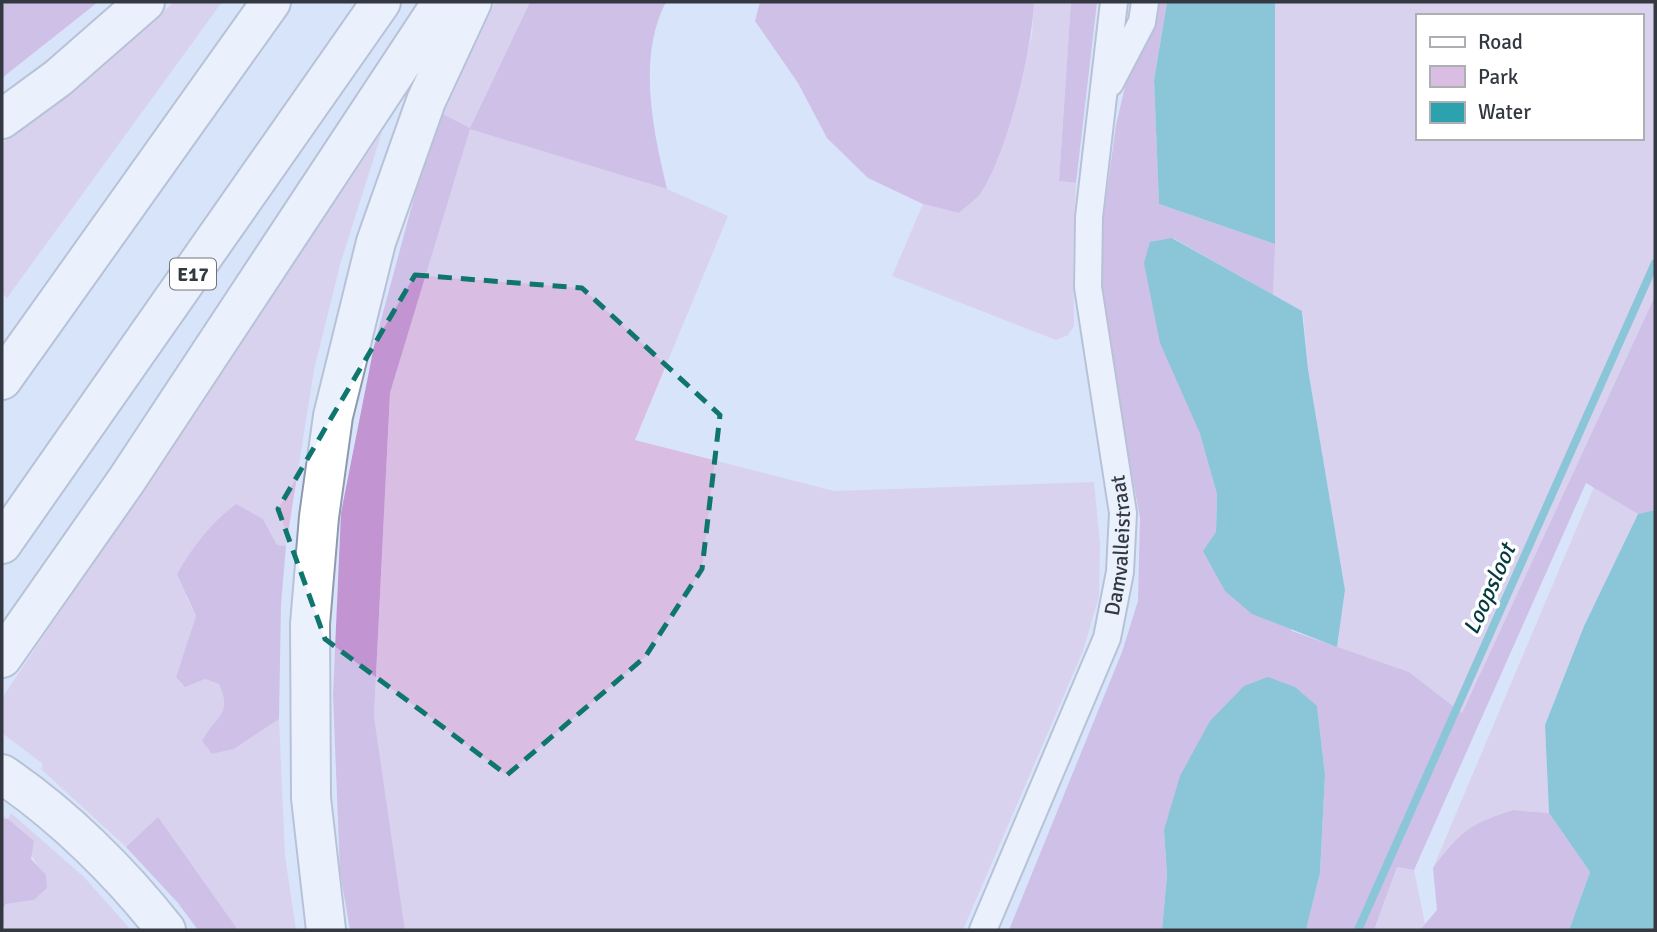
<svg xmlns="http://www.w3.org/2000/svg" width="1657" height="932" font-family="Signika,sans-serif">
<rect width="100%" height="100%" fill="#d8e4fa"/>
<!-- green -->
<path fill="#dabde3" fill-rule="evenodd" d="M174 2H222L7 298 2 293V143L91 77Z
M495 2H530L470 128 667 189 728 216 635 440 834 491 1094 482 1100 544 1099 596 1083 651 963 930H405L374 716 390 393 470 128 443 114Z
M1034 2H1071L1059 181 1076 183 1073 254 1074 326 1068 335 1056 340 892 276 923 204 959 213 997 160 1032 35Z
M1275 2H1655V296L1462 713 1409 672 1337 647 1345 590 1308 369 1303 312 1273 295ZM1417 16H1641V138H1417Z
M382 132 340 265 314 370 286 546 277 545 263 519 186 596 196 616 176 677 205 679 219 684C233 716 215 715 202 741L212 754 234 749 279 719 285 856 296 930H238L158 818 126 847 41 769 43 764 2 733V698Z
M1594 487 1638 514 1584 626 1545 725 1549 813 1513 810 1433 868Z
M11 813 84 877 131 930H6C0 922 0 913 6 904L34 900 47 888C46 872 18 837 8 820H2V815L8 819Z
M1397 867 1414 870 1425 924 1420 930H1374Z"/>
<!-- forest -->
<path fill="#c394d2" d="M7 2H98L2 78V5Z
M530 2H666C637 57 653 131 667 189L470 129 390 393 374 716 405 930H350L340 872 333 695 341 513 374 346 428 146 443 114 470 128Z
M760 2H1034C1032 49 1008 150 982 191 977 199 966 206 959 213L923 204 868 178 827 138 798 83 755 21Z
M1071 2H1097L1076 183 1059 181Z
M1153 2H1167L1154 80 1159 204 1275 244 1273 295 1173 238 1199 431 1217 494 1216 532 1292 631 1409 672 1462 713 1655 296V510L1638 514 1586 483 1414 870 1397 867 1374 930H1306L1320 873 1325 775 1317 706 1164 830 1167 875 1162 930H1009L1122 652 1138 601 1140 518 1101 305 1103 221 1116 125 1127 78Z
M236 504 263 519 277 545 286 546 281 604 279 719 234 749 212 754 202 741C215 715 233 716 219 684L205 679 185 687 176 677 196 616 177 574C193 546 211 523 236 504Z
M1513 810 1549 813 1590 872 1569 930H1420L1437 910 1433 868C1462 830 1468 825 1513 810Z
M158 817 238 930H198L178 903 126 847Z
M8 819 34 841 31 859 46 875 47 888 34 900 6 904 2 910V820Z"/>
<!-- water -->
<path fill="#2ca2ae" d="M1167 2H1275V244L1159 204 1154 80Z
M1172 238 1302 311 1308 369 1345 590 1337 647 1252 614 1225 591 1203 551 1216 532 1217 494 1199 431 1160 343 1144 263 1150 242Z
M1655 510V930H1569L1590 872 1549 813 1545 725 1584 626 1638 514Z
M1268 677 1295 687 1317 706 1325 775 1320 873 1306 930H1162L1167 875 1164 830 1180 776 1210 721 1244 686Z"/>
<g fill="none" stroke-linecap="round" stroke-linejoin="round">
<!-- stream -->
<path stroke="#2ca2ae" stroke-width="8" d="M1358 930 1655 263"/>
<defs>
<g id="minor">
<path d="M1110 83 1142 22 1145 2"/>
<path id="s1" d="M983 930 1107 638 1120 572 1123 513 1088 287 1089 217 1114 2"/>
</g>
<path id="highway" d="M2 119 58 78 145 2
M2 380 271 2
M2 544 381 2
M2 658 126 481 442 2
M2 774C63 815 121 873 166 930
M326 930 311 798 310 624 319 517 333 416 376 242 426 101 472 2"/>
</defs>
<!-- minor casing -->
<use href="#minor" stroke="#8e9aae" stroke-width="30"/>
<!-- highway casing -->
<use href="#highway" stroke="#8e9aae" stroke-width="42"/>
<!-- minor -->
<use href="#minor" stroke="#fff" stroke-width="26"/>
<!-- highway -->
<use href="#highway" stroke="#fff" stroke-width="38"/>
</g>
<!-- marked area -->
<path d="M0 0H1657V932H0ZM415 275 582 288 720 415 702 569 645 657 507 775 325 639 278 509Z" fill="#d8e4fa" fill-opacity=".55" fill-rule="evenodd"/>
<path fill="none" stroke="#0f766e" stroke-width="5" stroke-dasharray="14 9" stroke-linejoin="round" d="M415 275 582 288 720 415 702 569 645 657 507 775 325 639 278 509Z"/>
<g text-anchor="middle" stroke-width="7" stroke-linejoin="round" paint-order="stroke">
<!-- shield labels -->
<rect fill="#fff" stroke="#70747a" stroke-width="2" x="170" y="258.5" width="46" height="31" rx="5"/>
<g font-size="19" font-weight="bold" fill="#333841">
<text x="193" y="281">E17</text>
</g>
<!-- street labels -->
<g font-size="21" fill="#333841" stroke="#fff">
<text dy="7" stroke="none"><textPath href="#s1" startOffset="411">Damvalleistraat</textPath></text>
</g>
<!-- water labels -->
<g font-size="23" font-style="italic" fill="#043a3f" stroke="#fff">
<text transform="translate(1489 589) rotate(-66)" y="8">Loopsloot</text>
</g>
</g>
<!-- border -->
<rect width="1657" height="932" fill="none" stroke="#333841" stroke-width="7"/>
<!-- legend -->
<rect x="1416" y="14" width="228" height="126" fill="#ffffff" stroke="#adafb3" stroke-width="2"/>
<rect x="1430" y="37" width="35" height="10" fill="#ffffff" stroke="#adafb3" stroke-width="2"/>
<text x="1478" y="49" font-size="21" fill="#333841">Road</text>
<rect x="1430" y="66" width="35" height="21" fill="#dabde3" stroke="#adafb3" stroke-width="2"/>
<text x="1478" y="84" font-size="21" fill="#333841">Park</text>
<rect x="1430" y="102" width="35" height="21" fill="#2ca2ae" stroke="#adafb3" stroke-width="2"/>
<text x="1478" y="119" font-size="21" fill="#333841">Water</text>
</svg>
